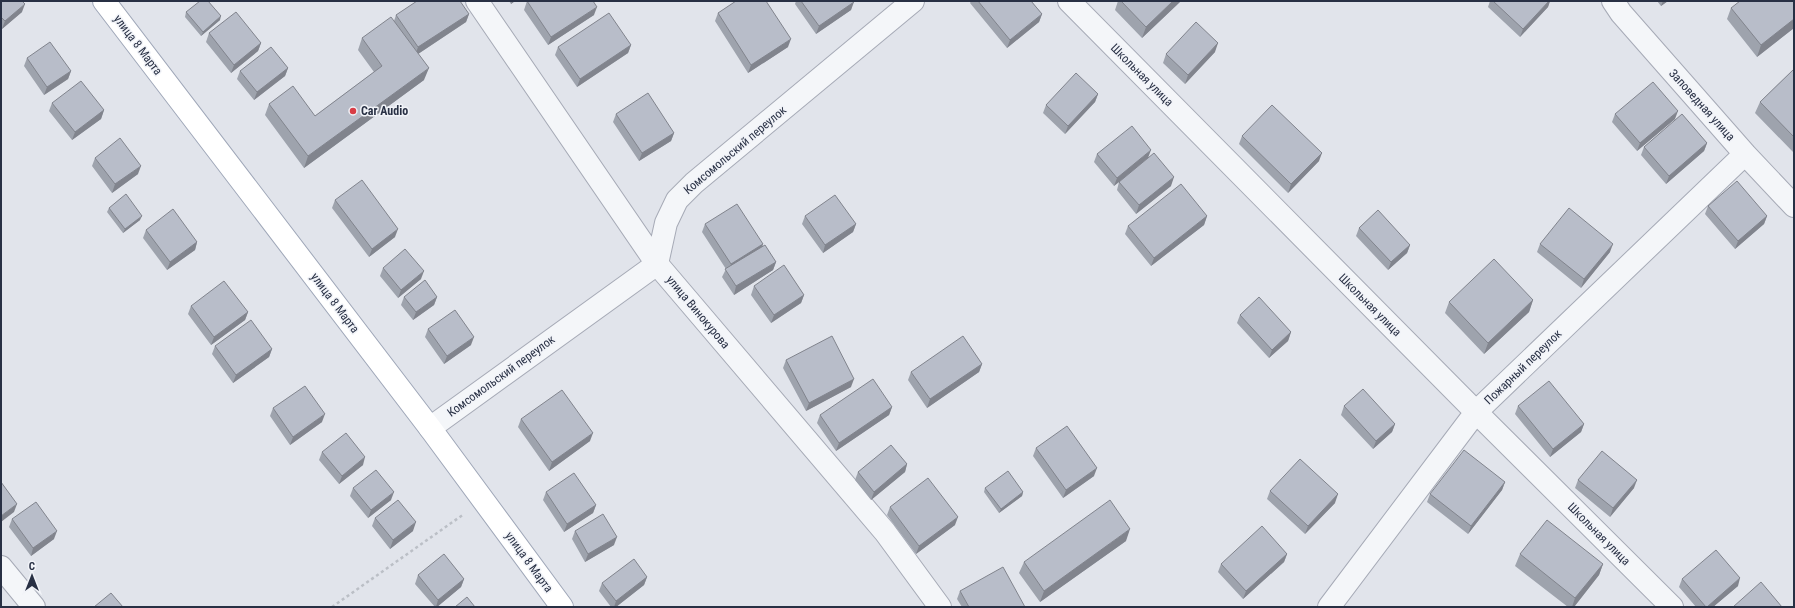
<svg xmlns="http://www.w3.org/2000/svg" width="1795" height="608" font-family="'Roboto Condensed',sans-serif">
<rect width="100%" height="100%" fill="#e1e4eb"/>
<g fill="none" stroke-linecap="round" stroke-linejoin="round">
<defs>
<path id="street" d="M477 1 657 264 885 532 940 607
M1069 1 1476 412 1672 607
M1613 1 1621 13 1745 154 1794 206
M430 428 657 264 666 223 677 200 694 183 913 1
M1 567 34 607
M1329 607 1476 412 1745 154"/>
<path id="primary" d="M104 1 430 428 562 607"/>
</defs>
<!-- street casing -->
<use href="#street" stroke="#a6aab6" stroke-width="24"/>
<!-- primary casing -->
<use href="#primary" stroke="#9fa7b8" stroke-width="24"/>
<!-- path -->
<path stroke="#bbbfc6" stroke-width="2.5" stroke-dasharray="3 3" stroke-linecap="butt" d="M332 607 464 514"/>
<!-- street -->
<use href="#street" stroke="#f4f6f9" stroke-width="22"/>
<!-- primary -->
<use href="#primary" stroke="#fff" stroke-width="22"/>
</g>
<!-- wall -->
<path fill="#9ea3ad" d="M1 1 22 12 2 29 1 28Z
M509 1H515L511 4Z
M527 1 594 15 548 45 524 10Z
M796 1H853L851 10 816 34 795 4Z
M971 1H1031L1042 14 1039 22 1007 48 970 3Z
M1118 1H1181L1142 38 1115 10Z
M1490 1H1550L1548 7 1520 37 1488 7Z
M1657 1H1668L1661 6Z
M1794 1V28L1757 57 1727 19 1731 8Z
M186 12 220 20 201 36 185 17Z
M718 13 788 47 748 73 715 21Z
M469 14 466 22 418 54 424 80 304 168 265 115 269 104 315 116 374 72 358 50 362 38 394 21 396 15Z
M209 33 261 43 258 51 231 73 206 42Z
M631 45 628 53 577 87 555 55 558 47Z
M1215 52 1185 84 1163 63 1166 54Z
M27 58 71 71 68 79 44 95 24 66Z
M288 68 285 76 254 100 237 79 240 71Z
M1794 69V153L1755 113 1760 102Z
M1098 94 1095 102 1065 134 1043 113 1046 105Z
M52 103 104 110 101 119 72 140 49 111Z
M616 114 674 133 671 141 639 161 613 122Z
M1615 114 1675 119 1637 151 1612 122Z
M1242 136 1319 161 1288 193 1239 144Z
M1707 143 1704 151 1666 184 1641 155 1644 147Z
M1097 154 1148 158 1171 186 1136 214 1117 190 1119 182 1114 186 1094 162Z
M95 158 138 174 112 193 92 166Z
M335 200 395 237 369 257 332 208Z
M1708 206 1767 216 1764 224 1735 249 1705 214Z
M109 208 140 220 123 233 107 212Z
M805 216 856 224 853 232 823 253 802 224Z
M1207 216 1204 225 1151 266 1125 234 1128 226Z
M705 224 763 244 762 247 776 262 773 270 734 295 722 277 726 269 702 232Z
M1359 228 1410 245 1407 253 1388 270 1356 236Z
M146 230 197 242 195 250 167 270 143 238Z
M1540 244 1610 252 1581 288 1537 252Z
M383 268 421 279 398 298 380 276Z
M754 286 804 295 801 303 771 323 751 295Z
M404 297H437L434 305 413 320 401 305Z
M1533 300 1529 312 1484 354 1445 313 1449 302Z
M191 306 248 312 245 320 211 345 188 314Z
M1240 315 1291 332 1288 341 1269 358 1237 323Z
M428 329 471 345 444 364 425 337Z
M215 346 272 349 269 357 233 383 212 354Z
M786 360 851 387 806 411 783 368Z
M982 364 979 372 927 408 908 380 911 372Z
M1344 406 1395 424 1392 432 1373 449 1341 415Z
M1518 406 1584 424 1581 432 1550 457 1515 414Z
M892 407 889 415 836 451 817 423 820 415Z
M273 408 322 422 290 445 270 416Z
M521 419 590 441 549 471 518 427Z
M1036 448 1094 476 1063 498 1033 456Z
M322 452 363 465 339 484 319 460Z
M907 464 905 472 871 500 855 480 858 472Z
M1578 480 1634 488 1610 517 1575 488Z
M1505 482 1502 490 1468 534 1427 502 1430 494Z
M353 488 391 500 368 518 350 496Z
M985 488 1023 492 1022 496 999 513 984 492Z
M1270 491 1335 503 1305 534 1267 499Z
M546 492 596 505 593 513 564 532 543 500Z
M890 507 955 525 916 554 887 515Z
M375 518 413 531 390 549 372 526Z
M12 519 54 539 31 556 9 527Z
M575 531 614 545 585 562 572 539Z
M1126 541 1040 602 1019 573 1024 562Z
M1287 554 1284 562 1243 599 1218 572 1221 564Z
M1520 554 1603 564 1599 575 1574 607H1568L1515 566Z
M418 575 464 579 461 587 437 607H435L415 584Z
M647 577 644 585 616 607H611L599 591 602 583Z
M1682 579 1738 586 1713 607H1696L1679 587Z
M960 591 1025 607H962L957 599Z"/>
<!-- shaded-wall -->
<path fill="#81848d" d="M512 1H515L511 4Z
M1173 1H1181L1142 38 1146 27Z
M1549 1H1550L1548 7 1520 37 1523 29Z
M1663 1H1668L1661 6Z
M854 2 851 10 816 34 819 26Z
M25 4 22 12 2 29 5 21Z
M597 7 594 15 548 45 551 37Z
M469 14 466 22 415 56 418 47Z
M1042 14 1039 22 1007 48 1010 40Z
M221 16 220 20 201 36 203 32Z
M1794 19V28L1757 57 1761 45Z
M791 39 788 47 748 73 751 65Z
M261 43 258 51 231 73 234 65Z
M1218 43 1215 52 1185 84 1188 75Z
M631 45 628 53 577 87 580 79Z
M288 68 285 76 254 100 257 92Z
M429 68 424 80 304 168 308 156Z
M71 71 68 79 44 95 47 87Z
M1098 94 1095 102 1065 134 1068 126Z
M104 110 101 119 72 140 75 132Z
M1678 111 1675 119 1637 151 1640 143Z
M674 133 671 141 639 161 642 153Z
M1707 143 1704 151 1666 184 1669 176Z
M1151 150 1148 158 1114 186 1117 178Z
M1322 153 1319 161 1288 193 1291 184Z
M141 166 138 174 112 193 115 184Z
M1174 177 1171 186 1136 214 1139 205Z
M142 216 140 220 123 233 125 229Z
M1207 216 1204 225 1151 266 1154 258Z
M1767 216 1764 224 1735 249 1738 241Z
M856 224 853 232 823 253 825 245Z
M398 229 395 237 369 257 372 249Z
M197 242 195 250 167 270 170 262Z
M763 244 760 252 728 272 731 264Z
M1613 244 1610 252 1581 288 1584 279Z
M1410 245 1407 253 1388 270 1391 262Z
M776 262 773 270 734 295 736 286Z
M424 271 421 279 398 298 401 290Z
M804 295 801 303 771 323 774 315Z
M437 297 434 305 413 320 416 312Z
M1533 300 1529 312 1484 354 1488 343Z
M248 312 245 320 211 345 214 337Z
M1291 332 1288 341 1269 358 1272 350Z
M474 337 471 345 444 364 447 356Z
M272 349 269 357 233 383 236 375Z
M982 364 979 372 927 408 930 399Z
M854 379 851 387 806 411 809 403Z
M892 407 889 415 836 451 839 443Z
M325 414 322 422 290 445 293 437Z
M1395 424 1392 432 1373 449 1376 441Z
M1584 424 1581 432 1550 457 1553 449Z
M593 433 590 441 549 471 552 462Z
M365 457 363 465 339 484 342 476Z
M907 464 905 472 871 500 874 492Z
M1097 468 1094 476 1063 498 1066 490Z
M1637 480 1634 488 1610 517 1613 508Z
M1505 482 1502 490 1468 534 1471 526Z
M394 492 391 500 368 518 371 510Z
M1023 492 1022 496 999 513 1001 509Z
M1338 494 1335 503 1305 534 1308 526Z
M17 504 14 512 1 522V516Z
M596 505 593 513 564 532 567 524Z
M958 517 955 525 916 554 919 546Z
M416 522 413 531 390 549 393 540Z
M1130 529 1126 541 1040 602 1044 591Z
M57 531 54 539 31 556 33 548Z
M617 537 614 545 585 562 588 554Z
M1287 554 1284 562 1243 599 1246 591Z
M1603 564 1599 575 1574 607H1572L1575 598Z
M647 577 644 585 616 607H614L616 601Z
M1740 578 1738 586 1713 607H1707Z
M464 579 461 587 437 607H436L438 600Z"/>
<!-- building -->
<path fill="#b8bdc9" stroke="#81848d" d="M1 1H22L25 4 5 21 1 17Z
M200 1H208L221 16 203 32 186 12Z
M417 1H460L469 14 418 47 396 15Z
M527 1H593L597 7 551 37Z
M736 1H766L791 39 751 65 718 13Z
M801 1H853L854 2 819 26Z
M978 1H1031L1042 14 1010 40Z
M1121 1H1173L1146 27Z
M1493 1H1549L1523 29Z
M1740 1H1794V19L1761 45 1731 8Z
M236 12 261 43 234 65 209 33Z
M609 13 631 45 580 79 558 47Z
M391 17 429 68 308 156 269 104 293 86 315 116 382 66 362 38Z
M1196 22 1218 43 1188 75 1166 54Z
M50 42 71 71 47 87 27 58Z
M271 47 288 68 257 92 240 71Z
M1794 69V137L1760 102Z
M1076 73 1098 94 1068 126 1046 105Z
M81 81 104 110 75 132 52 103Z
M1653 82 1678 111 1640 143 1615 114Z
M648 93 674 133 642 153 616 114Z
M1272 105 1322 153 1291 184 1242 136Z
M1682 114 1707 143 1669 176 1644 147Z
M1132 126 1151 150 1117 178 1097 154Z
M120 138 141 166 115 184 95 158Z
M1154 153 1174 177 1139 205 1119 182Z
M362 180 398 229 372 249 335 200Z
M1737 181 1767 216 1738 241 1708 206Z
M1181 184 1207 216 1154 258 1128 226Z
M126 194 142 216 125 229 109 208Z
M835 195 856 224 825 245 805 216Z
M737 204 763 244 731 264 705 224Z
M1569 208 1613 244 1584 279 1540 244Z
M173 209 197 242 170 262 146 230Z
M1378 210 1410 245 1391 262 1359 228Z
M765 245 776 262 736 286 725 269Z
M405 249 424 271 401 290 383 268Z
M1494 259 1533 300 1488 343 1449 302Z
M784 265 804 295 774 315 754 286Z
M425 280 437 297 416 312 404 297Z
M224 281 248 312 214 337 191 306Z
M1259 297 1291 332 1272 350 1240 315Z
M455 310 474 337 447 356 428 329Z
M251 320 272 349 236 375 215 346Z
M832 336 854 379 809 403 786 360Z
M963 336 982 364 930 399 911 372Z
M873 379 892 407 839 443 820 415Z
M1549 381 1584 424 1553 449 1518 406Z
M305 386 325 414 293 437 273 408Z
M1363 389 1395 424 1376 441 1344 406Z
M562 390 593 433 552 462 521 419Z
M1067 426 1097 468 1066 490 1036 448Z
M346 433 365 457 342 476 322 452Z
M891 445 907 464 874 492 858 472Z
M1464 450 1505 482 1471 526 1430 494Z
M1602 451 1637 480 1613 508 1578 480Z
M1300 459 1338 494 1308 526 1270 491Z
M376 470 394 492 371 510 353 488Z
M1008 471 1023 492 1001 509 985 488Z
M574 473 596 505 567 524 546 492Z
M928 478 958 517 919 546 890 507Z
M1 482 17 504 1 516Z
M398 500 416 522 393 540 375 518Z
M1110 500 1130 529 1044 591 1024 562Z
M36 502 57 531 33 548 12 519Z
M603 514 617 537 588 554 575 531Z
M1547 520 1603 564 1575 598 1520 554Z
M1262 526 1287 554 1246 591 1221 564Z
M1716 550 1740 578 1707 607H1706L1682 579Z
M444 554 464 579 438 600 418 575Z
M634 559 647 577 616 601 602 583Z
M1003 567 1025 607H969L960 591Z
M1761 582 1782 607H1733Z
M111 593 123 607H94Z
M467 597 475 607H455Z"/>
<!-- markers -->
<circle fill="#d93d46" stroke="#f1f3f8" stroke-width="1.5" cx="353" cy="111" r="4"/>
<g text-anchor="middle" stroke-width="3" stroke-linejoin="round" paint-order="stroke">
<!-- street labels -->
<g font-size="12" fill="#283044" stroke="#f1f3f8">
<text transform="translate(138 45) rotate(53)" y="4">улица 8 Марта</text>
<text transform="translate(1142 75) rotate(45)" y="4">Школьная улица</text>
<text transform="translate(1702 105) rotate(48)" y="4">Заповедная улица</text>
<text transform="translate(735 150) rotate(-40)" y="4">Комсомольский переулок</text>
<text transform="translate(335 303) rotate(53)" y="4">улица 8 Марта</text>
<text transform="translate(1370 305) rotate(45)" y="4">Школьная улица</text>
<text transform="translate(698 312) rotate(50)" y="4">улица Винокурова</text>
<text transform="translate(1523 367) rotate(-44)" y="4">Пожарный переулок</text>
<text transform="translate(501 376) rotate(-36)" y="4">Комсомольский переулок</text>
<text transform="translate(1599 534) rotate(45)" y="4">Школьная улица</text>
<text transform="translate(529 562) rotate(54)" y="4">улица 8 Марта</text>
</g>
<!-- poi labels -->
<g font-size="12" font-weight="bold" fill="#283044" stroke="#f1f3f8" text-anchor="start">
<text x="361" y="115">Car Audio</text>
</g>
</g>
<!-- border -->
<rect width="1795" height="608" fill="none" stroke="#283044" stroke-width="4"/>
<!-- north arrow -->
<g transform="translate(32 576)" stroke="#f1f3f8" stroke-width="3" paint-order="stroke">
<path d="M0-3L7 15L0 10L-7 15Z" fill="#283044"/>
<text y="-6" font-size="11" font-weight="bold" text-anchor="middle" fill="#283044">С</text>
</g>
</svg>
